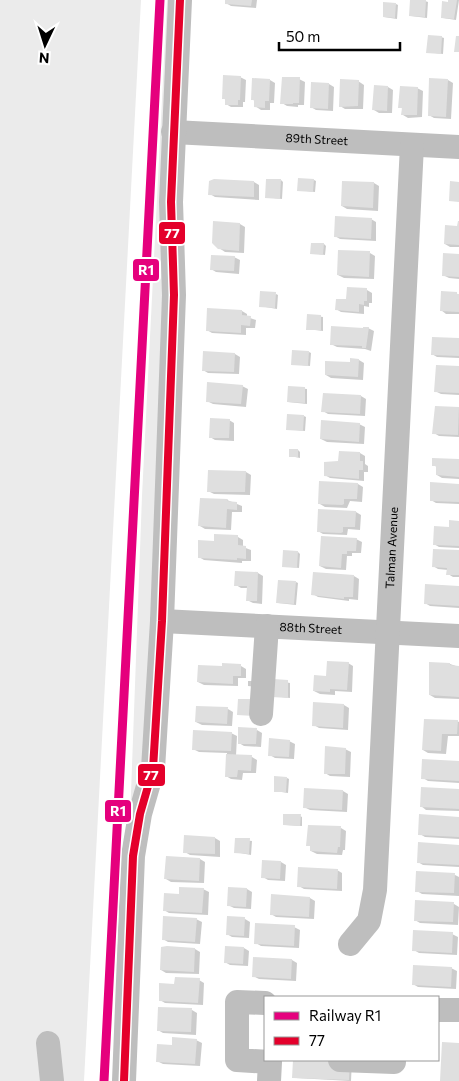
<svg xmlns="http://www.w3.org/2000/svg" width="459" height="1081" font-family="Commissioner,sans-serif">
<rect width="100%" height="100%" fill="#fff"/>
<!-- green -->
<path fill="#ebebeb" d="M0 0H141L84 1081H0Z
M167 0H175L167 302 146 771 129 847 142 496Z"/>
<!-- shadow -->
<path fill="#0003" d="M226 0H257L256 8 231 6 226 3Z
M449 0H459L456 20 443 18Z
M425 1 428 2 427 18 411 16Z
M396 4 398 5 397 19 384 17Z
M441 37 444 38 443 54 428 52Z
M240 77 246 80 245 102H243V107H231L226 104V100L223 98Z
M299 79 305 82 304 105H298V107L287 106 282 103Z
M270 80 275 83 274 103H270V110H261L255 106 256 101 253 100Z
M448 80 453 83 451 119 434 118 429 115Z
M358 81 364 85 363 109H345L340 106Z
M329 84 334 87 333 111 316 110 311 107Z
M388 87 393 90 392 113H379L374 110Z
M417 88 423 91 422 117 408 118 403 115V109L400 107Z
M214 180 254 182 259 185V200L215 197 210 194Z
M281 180 283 182 282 199 266 197Z
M314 180 316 181 315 192 298 190Z
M374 183 379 186 378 211 347 209 342 206Z
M371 219 376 222V241L340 239 335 236Z
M214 222 240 224 245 227 244 253 225 252 219 248Z
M459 225V247H450L445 244Z
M324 244 326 246 325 255 312 253Z
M370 253 375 256 374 279 344 278 338 275Z
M459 255V279L449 278 443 275Z
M234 257 240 260 239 274 216 272 211 269Z
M367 290 372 293V303H369V307L364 306V314L341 312 336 309Z
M456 293 459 295V314H446L441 310Z
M276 294 278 295 277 309 260 306Z
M242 311 247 314V317L256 320 255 328H246V335L212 333 207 330Z
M308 315 323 317V331L307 329Z
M368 328 374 331 371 351 365 349 337 347 331 344Z
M459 340V358L437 357 432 354Z
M309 352 311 353 310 366 293 364Z
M235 354 240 357 239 374 208 373 203 370Z
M359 360 364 363 363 380 331 378 326 375Z
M459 368V395L441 394 435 391Z
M242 386 248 389 246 407 213 404 207 401Z
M289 387 307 389V404L288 402Z
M361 396 366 399 365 416 328 414 323 411Z
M436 407 459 408V437L439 436 434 433Z
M304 416 306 417 305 431 287 429Z
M229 420 234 423V441L215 440 210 437Z
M359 424 365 427 364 444 327 442 321 439Z
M298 450 300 452V458L290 456Z
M360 453 365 456V464L368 466V472H364V481L330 478 325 475 340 462Z
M459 461V479L442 478 437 475V467L433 465Z
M246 472 251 475 250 495 214 494 208 491Z
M358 484 363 487 362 502 350 501 347 508 325 507 320 504Z
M459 485V504L436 503 431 500Z
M227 500 242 506V512H232L231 530 205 529 200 526Z
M356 512 361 515 360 530 348 529 347 535 323 534 318 531Z
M459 522V548L439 547 434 544 450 528Z
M238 537 243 540V547L251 550V561H242V563L204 560 199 557 215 542Z
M356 539 362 542 361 553H352V556H347L346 570 326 569 320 566Z
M298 552 300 554 299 568 283 566Z
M459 552V577H453L448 574V570L438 569 433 566Z
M258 573 263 576 262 604 253 603 247 600 248 588H241L236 585Z
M354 576 359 579 358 600 349 599V601L318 597 313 594Z
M296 582 298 583 296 605 278 603Z
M459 587V608L430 606 425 603Z
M348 663 353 666 352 692 335 691V695L320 694 314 691 328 677Z
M450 664 459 667V699L435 698 430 695Z
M241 666 246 669V678H238V686L204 685 198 682 223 667Z
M274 680 290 683V698L273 696Z
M248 681H256L258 687 248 686Z
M344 705 349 708 348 730 319 728 314 725Z
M228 709 233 712 232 726 202 725 196 722Z
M457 721 459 722V736H448L446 754 428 753 423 750Z
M257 730 262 733 261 747 244 746 239 743Z
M231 733 237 736 236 756 252 757 257 760 256 773H243L242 780 231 779 226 776 227 753 199 752 193 749Z
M289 741 295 744 294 759 275 758 270 755Z
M345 749 351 752 350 777 330 776 325 773Z
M459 762V783L428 781 423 778Z
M287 778 289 779 288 793 275 791Z
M343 791 348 794 347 812 310 810 304 807Z
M459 791V811L426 810 421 806Z
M300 816 302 817V826L286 825Z
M459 818V839L425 837 420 834Z
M341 828 346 831 345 850H343L342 855 317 854 311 851 312 847 308 845Z
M185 837 215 838 220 841V857L190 855 185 852Z
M236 839 252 841 251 855 235 852Z
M459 846V867L423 865 418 862Z
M200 859 205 862 204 883 171 882 166 879Z
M281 862 286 865 285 881 268 880 263 877Z
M337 870 342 873V891L304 889 299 886Z
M418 872 455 875 459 877V896L422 894 417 891Z
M229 888 247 889 252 892 251 909 234 908 228 905Z
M203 889 209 892 208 915 169 913 164 910 180 895Z
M310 898 315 901 314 919 276 917 271 914Z
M454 904 459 907 458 925 420 923 415 920Z
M228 918 245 919 250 922 249 938 232 937 227 934Z
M196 919 202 922 200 944 168 942 163 939Z
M294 927 300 930 299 948 261 946 256 943Z
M452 934 458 937 457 955 419 953 414 950Z
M162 948 195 949 200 952 199 974 166 973 161 970Z
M244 948 249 951 248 966 230 965 225 962Z
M254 958 292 960 297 963 296 981 259 979 253 976Z
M451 968 457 971 456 989 418 987 413 984Z
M199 980 204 983 203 1005 165 1003 160 1000 176 985Z
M159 1008 192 1010 197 1013 196 1035 163 1033 158 1030Z
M196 1040 202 1043 200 1066 163 1064 157 1061 173 1046Z
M294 1060H352L351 1081 296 1078 293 1077Z"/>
<!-- building -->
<path fill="#dfdfdf" d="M225 0H252L251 6 225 4Z
M410 0H426L425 17 409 16Z
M448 0H457L454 19 441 18 442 1 448 2Z
M383 2 396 3 395 18 383 17Z
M428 35 442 36 441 54 426 53Z
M456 36H459V52H454Z
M223 75 241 76 240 100H238V105H225V99H222Z
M282 77H300L299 103H293V104H280Z
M252 78 270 79 269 101H265V108L254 107V100H251Z
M429 78 448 79 446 117 428 116Z
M340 79 359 80 358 106 339 107Z
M311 82 329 83 328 109 310 108Z
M374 85 388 86 387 111 372 110Z
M400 86 418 87 417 115H401L402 108H398Z
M298 178 314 179 313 192 297 191Z
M214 179 254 181V197L208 195 209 181Z
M266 179H281L280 199 265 198Z
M342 181 374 182 373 208 341 206Z
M450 181 459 182V202L449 201Z
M335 216 372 218 371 239 334 237Z
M213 221 240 223 239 251 218 249 212 243Z
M458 221H459V245L444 244 445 225 457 226Z
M311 243H324L323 255 310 254Z
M338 250 370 251 369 277 337 275Z
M443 253 459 254V277L442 276Z
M211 255 235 256 234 271 210 270Z
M347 287 367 288V301H364V305L359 304V312L335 310 336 299H346Z
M260 291 276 292 275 308 259 307Z
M441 291 457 292V294H459V312L440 311Z
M207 308 242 310V315L251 316 250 326 241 325V333L206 331Z
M307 314 321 315V330H306Z
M331 326 363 328V327H369L366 348H362V346L330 345Z
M432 337 459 338V356L431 355Z
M292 350 309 351 308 366 291 365Z
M203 351 235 353 234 372 202 371Z
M350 358 359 359 358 377 325 375V361L350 362Z
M436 365 459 366V393L434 392Z
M207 382 243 385 241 404 206 402Z
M288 386 305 387V403L287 402Z
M323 393 361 395 360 414 321 412Z
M435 406 459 407 458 435 432 434Z
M287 414 304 415 303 431 286 430Z
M210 418 230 419 229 438H209Z
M321 420 360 423 359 442 320 439Z
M289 449H298V457H289Z
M339 451 360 452V461H363V470H359V479L324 476V462L338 461Z
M432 458 459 459V477L436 475V466H432Z
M208 470 246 471 245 492H207Z
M319 481 358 483 357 499H344V504L342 505 318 504Z
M430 482 459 484V502L430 501Z
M200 498 228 499 227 501 237 502V510L227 509 226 528 198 526Z
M318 509 356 511 355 527H343V532L341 533 317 532Z
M449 520 459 521V546L433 545 434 526 449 527Z
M214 534 238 535V545L246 546V559L237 558V560L198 558V540L214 541Z
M321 536 357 538 356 551H347V554H342L341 568 319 566Z
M433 549 459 550V575H446L447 568 432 567Z
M283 550 298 551 297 568 282 567Z
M235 571 258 572 257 601H246L247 586H234Z
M313 572 354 575 353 597H344V599L311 595Z
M278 580 296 581 294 604 276 603Z
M425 584 459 586V606L424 604Z
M327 661 349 662 347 690 330 689V692L313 691 314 675 326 676Z
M429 662 450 663V665L459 666V697L429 695Z
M222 663 241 664V676H233V684L197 682 198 665 222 666Z
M273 679 288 680V698L272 697Z
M238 699H255L254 716 237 715Z
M313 702 344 704 343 728 312 726Z
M196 706 228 707 227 724 195 722Z
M424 719 458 720 457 734H442L441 751 422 750Z
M238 727 257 728 256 744H238Z
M193 730 232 732 231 751 192 750Z
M269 738 290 740 289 757 268 756Z
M325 746 346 748 345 774H324Z
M226 754 252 755 251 771 238 770 237 777H225Z
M422 759 459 761V781L421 779Z
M274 776 287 777 286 792H274Z
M421 787 459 789V809L420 807Z
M304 788 343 790 342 810 303 808Z
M283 814H301L300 826 283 825Z
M419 814 459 817V837L418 835Z
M308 825 341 826 340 847H338L337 853 310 851V846H306Z
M184 835 215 837V854L183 853Z
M235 838H250L249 854 234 853Z
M418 842 459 845V865L417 863Z
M166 856 200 858 199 881 164 879Z
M262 860 281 861 280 879 261 878Z
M298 867 338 869 337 889 297 887Z
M416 871 455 873 454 893 415 892Z
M179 887 204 888 202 913 163 911 164 893 179 894Z
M228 887 247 888 246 907 227 906Z
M271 894 310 897 309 917 270 915Z
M415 900 454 902 453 922 414 921Z
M163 916 197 918 195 942 162 940Z
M227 916 245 917 244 936 226 935Z
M255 923 295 925 294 946 254 944Z
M413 930 453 932 452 953 412 951Z
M167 946 195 948 194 972 160 970 161 947Z
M225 946 244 947 243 964 224 963Z
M253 957 292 959 291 979 252 977Z
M413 965 452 967 451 987 412 985Z
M175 977 200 978 198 1003 159 1001V983L174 984Z
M158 1007 192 1008 191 1032 157 1031Z
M172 1037 197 1039 195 1064 156 1062 157 1044 172 1045Z
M442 1042 459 1043V1081H440Z
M293 1060H350L349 1080 292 1078Z"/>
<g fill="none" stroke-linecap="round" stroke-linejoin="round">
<!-- minor -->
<g stroke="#bebebe" stroke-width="24">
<path id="s1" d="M173 132 459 147"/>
<path id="s2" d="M162 621 459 636"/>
<path d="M261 714 267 626"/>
<path id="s3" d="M350 944 369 921 375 890 412 145"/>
<path d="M265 1003 237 1002V1060L270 1062 269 1081"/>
<path d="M438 1010H459"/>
<path d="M48 1043 52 1081"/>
<path d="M340 1060 394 1062"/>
<path d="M124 1081 133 856 140 814 153 769 162 621 174 295 171 202 180 0"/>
</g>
<defs>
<path id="bus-1" d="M124 1081 133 856 140 814 153 769 162 621 174 295 171 202 180 0"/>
</defs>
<!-- bus-1 casing -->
<use href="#bus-1" stroke="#fff" stroke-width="11"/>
<!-- bus-1 -->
<use href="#bus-1" stroke="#e4002b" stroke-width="8"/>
<defs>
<path id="rail-1" d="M104 1081 160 0"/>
</defs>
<!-- rail-1 casing -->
<use href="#rail-1" stroke="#fff" stroke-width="12"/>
<!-- rail-1 -->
<use href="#rail-1" stroke="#e5007d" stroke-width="9"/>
</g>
<g text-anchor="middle" stroke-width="4.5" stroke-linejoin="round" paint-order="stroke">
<!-- street labels -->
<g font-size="12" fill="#000" stroke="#fff">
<text dy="4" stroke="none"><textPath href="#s1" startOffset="144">89th Street</textPath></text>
<text dy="4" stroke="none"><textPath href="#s3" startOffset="404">Talman Avenue</textPath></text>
<text dy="4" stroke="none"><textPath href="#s2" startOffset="149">88th Street</textPath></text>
</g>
</g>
<g stroke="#fff" stroke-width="2">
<rect x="158" y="221" width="28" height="24" rx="5" fill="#e4002b"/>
<rect x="132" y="258" width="28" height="24" rx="5" fill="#e5007d"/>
<rect x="137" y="763" width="29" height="24" rx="5" fill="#e4002b"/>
<rect x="104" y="799" width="28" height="24" rx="5" fill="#e5007d"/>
</g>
<g font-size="14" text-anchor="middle" font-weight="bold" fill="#fff">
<text x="172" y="238">77</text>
<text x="146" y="275">R1</text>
<text x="151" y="780">77</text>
<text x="118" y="816">R1</text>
</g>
<!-- legend -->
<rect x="264" y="996" width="175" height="65" fill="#ffffff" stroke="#999999"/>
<rect x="274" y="1012" width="25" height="8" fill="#e5007d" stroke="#999999"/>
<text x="309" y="1021" font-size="15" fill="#000000">Railway R1</text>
<rect x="274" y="1037" width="25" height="8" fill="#e4002b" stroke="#999999"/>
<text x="309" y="1046" font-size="15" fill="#000000">77</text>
<!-- north arrow -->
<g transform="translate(45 45) rotate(184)" stroke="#ffffff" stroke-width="4" paint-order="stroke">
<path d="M0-4L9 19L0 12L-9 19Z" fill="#000000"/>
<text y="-8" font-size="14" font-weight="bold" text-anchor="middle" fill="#000000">N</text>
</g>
<!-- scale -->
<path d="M279 42v8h121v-8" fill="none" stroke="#000000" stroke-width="2.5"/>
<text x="286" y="42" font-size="15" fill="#000000" stroke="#ffffff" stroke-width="4" paint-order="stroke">50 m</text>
</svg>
